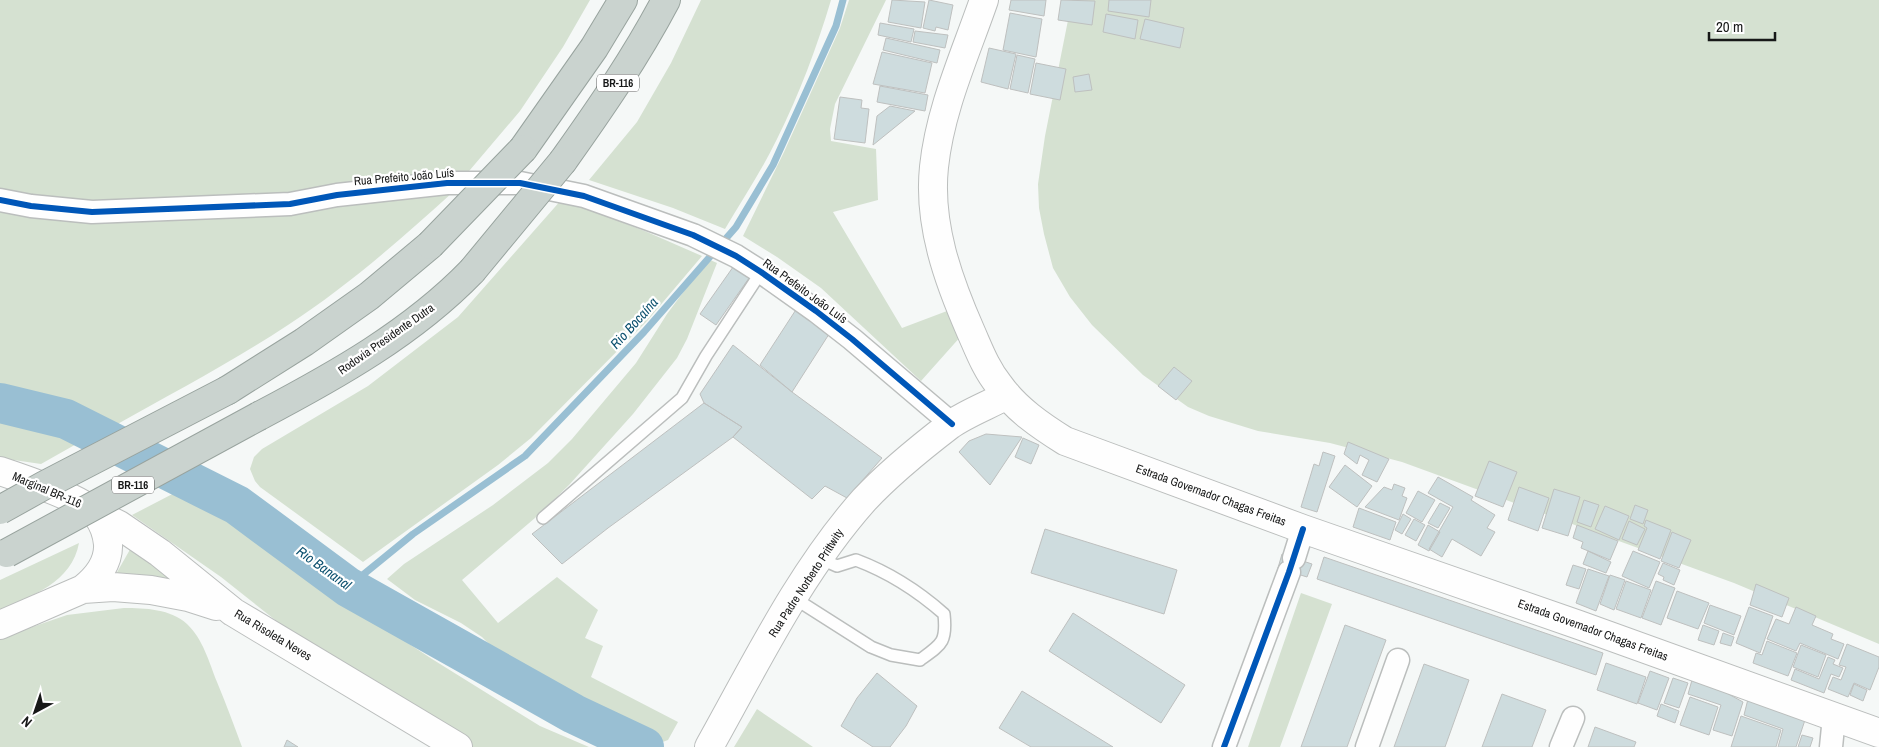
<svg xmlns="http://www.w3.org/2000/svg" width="1879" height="747" font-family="'Archivo Narrow',sans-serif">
<rect width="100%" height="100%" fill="#f5f8f7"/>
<!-- green -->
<path fill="#d5e1d1" d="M0 0H590L563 47 520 111 464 177 243 198 100 203 0 192Z
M701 0H831C817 47 799 95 777 139 762 170 743 199 725 229L673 208 589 180 637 122 671 63Z
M849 0H886L835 104 830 129 831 141 876 149 878 200 833 212 902 328 947 311 962 335 921 381 821 288 777 257 743 236 784 152 840 28Z
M1072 0H1879V644L1734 583 1402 462 1330 443 1258 431 1209 416 1188 407 1143 375 1092 325 1070 297 1053 268 1044 234 1039 208 1038 184 1045 136Z
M453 192C401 239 348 286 288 325 232 362 173 393 114 426L67 406 0 385V205Z
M562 199 647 232 702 256 647 321 531 438 498 465 363 562 260 487 255 481 250 469 254 457 262 449 368 386 458 317Z
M708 259 717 263 687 339 677 358 633 414 569 485 535 518 462 580 498 623 557 577 598 610 585 638 603 646 591 677 678 722 668 740 660 743 651 741 594 711 530 685 509 669 495 650 482 637 461 623 415 600 387 579 404 564 493 505 548 463 572 439 636 363 667 314Z
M0 415 87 438 41 464 0 458Z
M184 488 274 548 344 601 432 659 540 726 589 747H467L348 672 279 623 221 577 132 515Z
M79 543C72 582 32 596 0 610V580Z
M132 546 182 584 112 581Z
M1301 593 1332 604 1280 747H1248Z
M124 608C145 608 171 609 187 624 203 639 209 662 217 682 226 704 234 725 242 747H0V638L67 615Z
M757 709 813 747H734Z"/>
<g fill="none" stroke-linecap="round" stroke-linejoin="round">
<!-- stream -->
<path stroke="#99bfd3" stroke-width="7" d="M348 587 413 534 525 456 644 332 736 227 773 165 836 26 843 0"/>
<!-- river -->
<path stroke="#99bfd3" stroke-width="40" d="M0 403 66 419 237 505 348 587 574 714 644 747"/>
</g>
<!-- building -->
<path fill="#cedcde" stroke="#bec0bf" d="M892 0 925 2 921 28 888 22Z
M929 0 953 5 948 30 936 27 935 31 923 28Z
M1011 0H1046L1044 16 1009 10Z
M1061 0 1095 1 1092 25 1058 20Z
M1109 0H1151L1149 17 1108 11Z
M1010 13 1042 19 1036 57 1003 50Z
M1106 14 1138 20 1135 39 1103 32Z
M1145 19 1184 28 1180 48 1140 39Z
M880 23 914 29 911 42 878 35Z
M915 31 948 35 945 48 913 42Z
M886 38 940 50 937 63 883 50Z
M989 48 1016 54 1008 89 981 82Z
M882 52 932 63 925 93 873 84Z
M1017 55 1035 59 1028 93 1010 89Z
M1036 63 1066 69 1060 100 1030 94Z
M1089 74 1092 90 1075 92 1073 77Z
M880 86 928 95 925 111 877 102Z
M840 97 862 100 861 108 869 109 865 143 834 139Z
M890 106 915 111 873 145 877 116Z
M738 260 754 271 716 325 700 314Z
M799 305 831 331 792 392 760 365Z
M733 345 792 392 882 458 847 498 825 486 812 499 733 437 742 427 704 403 700 394Z
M1174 367 1192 381 1176 400 1158 386Z
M704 403 742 427 733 437 608 528 562 564 532 534Z
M986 434 1022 437 990 485 959 452 969 441Z
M1023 438 1039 445 1031 464 1015 457Z
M1348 442 1389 459 1377 482 1362 475 1369 460 1360 455 1357 464 1344 454Z
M1323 452 1335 456 1317 512 1301 507 1314 464 1319 466Z
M1489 461 1517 472 1503 507 1475 496Z
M1345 465 1372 486 1357 507 1329 487Z
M1438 477 1473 497 1471 500 1495 515 1487 528 1495 532 1481 556 1452 539 1442 557 1429 549 1453 507 1428 493Z
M1394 484 1405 488 1402 496 1407 498 1399 520 1365 507 1384 487 1392 490Z
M1519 487 1549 498 1538 531 1508 520Z
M1554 489 1580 497 1568 536 1542 528Z
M1418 491 1435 500 1422 522 1406 513Z
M1584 500 1599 505 1591 527 1577 522Z
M1440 503 1450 508 1438 528 1428 523Z
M1635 505 1648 510 1643 524 1630 519Z
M1605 506 1629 516 1619 540 1595 529Z
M1359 508 1396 522 1390 540 1353 527Z
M1403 514 1411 519 1402 534 1395 530Z
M1414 519 1425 525 1416 541 1405 535Z
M1646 520 1671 530 1660 559 1638 550 1647 528 1644 526Z
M1629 521 1645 529 1637 545 1622 539Z
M1428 525 1440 532 1429 551 1418 545Z
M1577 525 1618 541 1610 560 1581 548 1583 542 1573 538Z
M1045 529 1177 570 1164 614 1031 573Z
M1672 532 1691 540 1679 568 1661 561Z
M1588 551 1611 562 1606 573 1583 564Z
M1633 551 1660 562 1649 588 1622 576Z
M1282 554 1312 564 1307 577 1278 568Z
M1324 557 1603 653 1596 675 1317 579Z
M1663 563 1680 570 1674 585 1663 580 1664 577 1658 574Z
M1573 565 1586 569 1579 589 1566 585Z
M1588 569 1609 576 1596 611 1576 603Z
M1610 575 1625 580 1614 610 1600 604Z
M1626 581 1651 590 1641 618 1616 609Z
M1656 581 1675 588 1661 625 1642 618Z
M1756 584 1789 598 1782 617 1750 605Z
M1677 591 1709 603 1698 629 1667 618Z
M1710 605 1741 616 1734 635 1704 623Z
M1749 607 1773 616 1760 653 1736 643Z
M1796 607 1816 616 1812 625 1833 634 1831 639 1844 644 1838 659 1800 643 1796 651 1767 639 1776 619 1789 624Z
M1073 613 1185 685 1161 723 1049 651Z
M1345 625 1386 640 1347 747H1301Z
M1703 625 1719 631 1714 645 1698 640Z
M1723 633 1734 637 1731 646 1720 643Z
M1767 641 1797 653 1788 676 1753 663 1756 653 1762 655Z
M1847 644 1879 657V667L1870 690 1854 683 1848 697 1828 689 1833 677 1841 680 1846 667 1839 665Z
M1801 645 1826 655 1818 677 1793 667Z
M1828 657 1835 660 1833 664 1843 668 1839 677 1831 674 1824 693 1791 680 1795 669 1819 679Z
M1606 663 1646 677 1637 704 1597 690Z
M1424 664 1469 680 1445 747H1394Z
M1650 671 1669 678 1657 710 1638 703Z
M877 673 917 706 906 726 890 747H873L841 726 857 698Z
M1673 678 1688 683 1679 708 1664 703Z
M1692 680 1721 690 1743 702 1732 736 1713 730 1721 705 1688 694Z
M1854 684 1867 690 1863 701 1850 695Z
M1022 691 1113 747H1031L999 728Z
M1502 694 1546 710 1532 747H1482Z
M1690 697 1718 707 1709 735 1680 725Z
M1748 699 1805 720 1796 747H1778L1783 729 1744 715Z
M1661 704 1679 711 1675 723 1657 716Z
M1741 716 1781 730 1776 747H1731Z
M1595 727 1636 742 1634 747H1588Z
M1802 735 1813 738 1810 747H1798Z
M287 740 298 747H284Z"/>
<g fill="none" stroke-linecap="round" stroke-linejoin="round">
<defs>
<path id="lane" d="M543 518 682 398 706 356 761 272
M794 598 871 647 891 655 920 660C942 644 947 642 944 614 918 591 888 572 856 560L837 566 819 558"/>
<path id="street" d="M0 200 31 206 92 212 290 204 337 195 447 183H520L584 196 693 235 736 256 761 272 816 311 852 339 952 424
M1294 558 1303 529
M1224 747 1289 572
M1367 747 1398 660
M1561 747 1573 718
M1831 747 1834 717"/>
<path id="secondary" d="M984 0C965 55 940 109 934 167 928 224 948 280 971 332 979 350 986 369 999 385 1016 409 1041 426 1065 441L1303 529 1579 625 1879 733
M0 471C21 478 84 499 97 515 103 523 107 534 108 544 109 562 97 578 83 589
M95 513 119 525 160 553 233 612 458 747
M0 625 83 589 113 587 151 590 188 597 216 606
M709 747C756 663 800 572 864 500 890 472 920 448 950 425 967 413 989 405 1007 395"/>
<path id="highway" d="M523 149 594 48 623 0
M563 161C600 109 636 57 666 0
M228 390 304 342 369 296 430 245
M259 416C335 376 412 333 472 271"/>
</defs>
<!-- lane casing -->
<use href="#lane" stroke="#bbbebd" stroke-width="14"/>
<!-- street casing -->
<use href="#street" stroke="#bbbebd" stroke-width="25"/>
<!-- secondary casing -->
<use href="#secondary" stroke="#bbbebd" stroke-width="30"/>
<!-- highway casing -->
<use href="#highway" stroke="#98a39e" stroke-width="30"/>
<!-- lane -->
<use href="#lane" stroke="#fefefe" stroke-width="11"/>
<!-- street -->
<use href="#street" stroke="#fefefe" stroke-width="22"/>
<!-- secondary -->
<use href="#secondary" stroke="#fefefe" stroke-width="28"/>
<!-- highway -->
<use href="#highway" stroke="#cad3cf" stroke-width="28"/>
<defs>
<path id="highway-bridge" d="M430 245 523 149
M472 271 563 161
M0 510 43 486 228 390
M7 553 259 416"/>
</defs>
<!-- highway-bridge casing -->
<use href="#highway-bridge" stroke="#98a39e" stroke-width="30" stroke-linecap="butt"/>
<!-- highway-bridge -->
<use href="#highway-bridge" stroke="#cad3cf" stroke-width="28"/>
<defs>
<path id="cycleway" d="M0 200 31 206 92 212 290 204 337 195 447 183H520L584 196 693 235 736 256 761 272 816 311 852 339 952 424
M1224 747 1289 572 1303 529"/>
</defs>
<!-- cycleway casing -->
<use href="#cycleway" stroke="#fff" stroke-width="9"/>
<!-- cycleway -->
<use href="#cycleway" stroke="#0057b8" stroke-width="6"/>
</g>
<g text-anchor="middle" stroke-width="4.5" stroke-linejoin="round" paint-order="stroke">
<!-- shield labels -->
<g fill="#fff" stroke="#5d5d5d" stroke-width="1">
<rect x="597" y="74.5" width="42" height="17" rx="4"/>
<rect x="112" y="476.5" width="42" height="17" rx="4"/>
</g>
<g font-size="11" font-weight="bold" fill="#171818">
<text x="618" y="87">BR-116</text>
<text x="133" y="489">BR-116</text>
</g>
<!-- street labels -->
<g font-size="12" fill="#171818" stroke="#fff">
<text transform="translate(404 177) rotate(-5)" y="4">Rua Prefeito João Luís</text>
<text transform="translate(805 291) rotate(36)" y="4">Rua Prefeito João Luís</text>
<text transform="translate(386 339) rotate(-35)" y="4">Rodovia Presidente Dutra</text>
<text transform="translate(47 490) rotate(23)" y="4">Marginal BR-116</text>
<text transform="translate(1211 495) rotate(20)" y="4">Estrada Governador Chagas Freitas</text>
<text transform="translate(806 583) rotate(-57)" y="4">Rua Padre Norberto Prittwity</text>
<text transform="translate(1593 630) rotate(20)" y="4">Estrada Governador Chagas Freitas</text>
<text transform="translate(273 635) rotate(31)" y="4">Rua Risoleta Neves</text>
</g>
<!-- water labels -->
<g font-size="14" font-style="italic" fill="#0c516f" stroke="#fff">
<text transform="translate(634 323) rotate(-48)" y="5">Rio Bocaína</text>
<text transform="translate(324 568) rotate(36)" y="5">Rio Bananal</text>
</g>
</g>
<!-- north arrow -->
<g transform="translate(35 712) rotate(220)" stroke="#ffffff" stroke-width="4" paint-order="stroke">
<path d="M0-4L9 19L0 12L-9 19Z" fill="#171818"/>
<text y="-8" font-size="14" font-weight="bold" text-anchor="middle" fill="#171818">N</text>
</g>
<!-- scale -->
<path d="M1709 32v8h66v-8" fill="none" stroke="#171818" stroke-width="2.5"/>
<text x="1716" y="32" font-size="15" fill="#171818" stroke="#ffffff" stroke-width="4" paint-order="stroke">20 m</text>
</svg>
